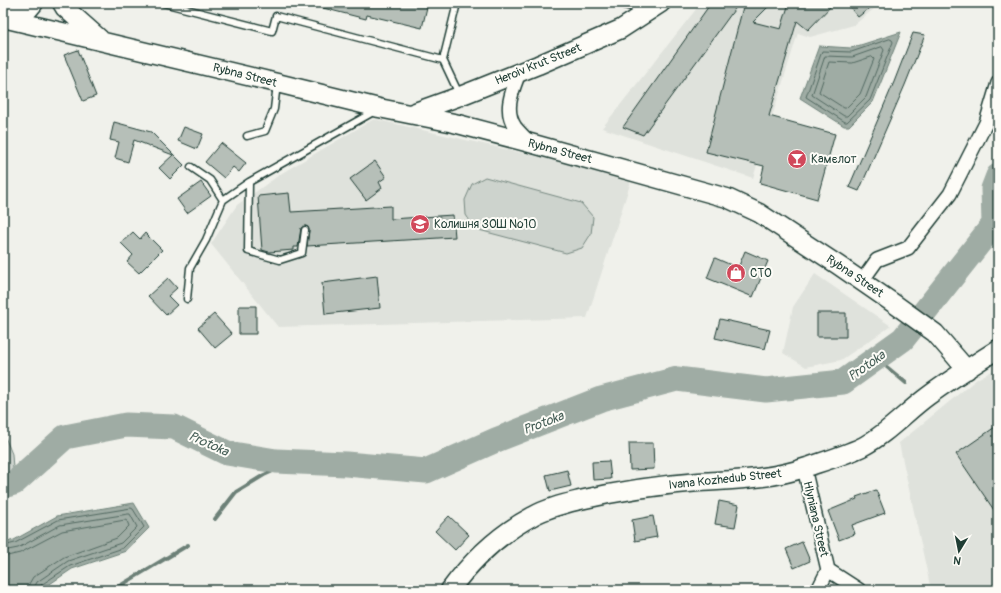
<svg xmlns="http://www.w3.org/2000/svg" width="1001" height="593" font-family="Pangolin,sans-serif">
<rect width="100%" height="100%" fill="#f0f1eb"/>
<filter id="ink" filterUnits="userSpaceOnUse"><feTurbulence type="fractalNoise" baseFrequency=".025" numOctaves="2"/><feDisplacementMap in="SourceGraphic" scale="8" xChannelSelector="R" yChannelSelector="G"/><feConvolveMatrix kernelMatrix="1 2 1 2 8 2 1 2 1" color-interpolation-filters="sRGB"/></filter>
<g filter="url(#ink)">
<!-- built -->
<path fill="#dfe2dc" d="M701 3H881L854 25 810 37 798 33 753 178 602 128Z
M374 119 632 178 587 318 278 327 211 244 237 205 282 173Z
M815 274 891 326 841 360 806 367 783 353 793 307Z
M998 368V590H931L899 443 977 379Z"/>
<!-- green -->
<path fill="#cdd3cd" stroke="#768880" d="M485 177 581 203 593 217 591 234 582 248 566 253 475 229 466 215 465 200 472 184Z
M3 432 12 454 14 483 3 486Z"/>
<!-- water -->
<path fill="#9faca4" stroke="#6c8077" d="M901 32 873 102 849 126H844L800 98 819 46 851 48Z
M134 503 149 528 126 551 72 569 41 590H3V543L14 540 57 516Z"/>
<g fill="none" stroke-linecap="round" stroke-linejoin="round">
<!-- shore -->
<path stroke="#526961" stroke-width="1" d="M890 39 892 40 893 42 870 100 847 122H845L806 97 822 51 851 52Z
M882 47 884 50 866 97 847 116H844L812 95 825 56 852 57Z
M872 57 874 59 860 94 846 108H844L819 92 829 62 852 63Z
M3 546 15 543 58 520 131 508 133 509 144 527 123 548 70 566 41 585 39 590
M3 551 18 548 60 525 128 514H130L137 527 121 543 68 561 37 582 35 586 34 590
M3 557 20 553 62 531 125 520 127 521 129 526 117 538 64 557 33 577 29 584 28 590"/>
<!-- stream -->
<path stroke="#6c8077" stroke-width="4" d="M876 358 906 383
M215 519 236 492 264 475 293 462
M113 590 188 545"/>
<!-- river -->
<path stroke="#9faca4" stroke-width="25" d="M3 486 14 483 65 437 126 425 174 427 227 453 276 461 346 464 426 471 496 440 601 399 677 379 766 390 843 382 903 339 994 224 993 189 998 176"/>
</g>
<!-- building -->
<path fill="#b6bfb8" stroke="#1f3d34" d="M320 3H428L422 28 367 15 366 19 319 7Z
M711 3H739L643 135 623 127Z
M744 3H772L753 22 781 29 789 3H834L808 30 797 21 769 116 835 134 817 199 760 183 764 166 706 152Z
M846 3H876L858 17Z
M913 33 925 35 905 85 859 191 849 187 894 82Z
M78 50 96 96 83 101 64 55Z
M114 122 151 132 184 165 170 179 159 168 173 155 134 140 128 162 115 158 119 142 110 140Z
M184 127 203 134 197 149 178 141Z
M221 143 246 163 239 172 233 167 224 178 205 162Z
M375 161 386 177 379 182 382 188 366 200 350 179Z
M201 182 211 196 187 213 177 199Z
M289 193 291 212 391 206V219L453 215 455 237 307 246 309 230 308 227 305 226 301 228 298 247H294V250L269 252 262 250 258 196Z
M133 232 140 239 145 233 162 250 139 273 127 262 133 255 121 243Z
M745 251 768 261 753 297 707 278 715 258 738 268Z
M377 276 380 308 325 314 322 283Z
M168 278 177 288 168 296 177 305 166 315 148 296Z
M239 306H256V334H239Z
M817 313H846V337H817Z
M214 314 232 334 215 348 198 328Z
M720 319 770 330 765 349 715 338Z
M998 425V516L956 454Z
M629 443H653L654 469 630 470Z
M609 461 611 479 593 480 592 462Z
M567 470 571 486 550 491 546 475Z
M876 490 885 513 852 525 855 534 839 540 828 511 857 499 856 497Z
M719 501 739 505 735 527 715 524Z
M449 516 469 535 455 550 435 531Z
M653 516 657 537 635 541 632 520Z
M802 542 810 561 794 568 786 549Z"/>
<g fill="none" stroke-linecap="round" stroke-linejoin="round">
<defs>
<path id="lane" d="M163 3 272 31 276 16 443 60
M457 3 443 60 459 94
M616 3 643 10
M247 136 265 131 274 109 277 84
M191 167 210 180 223 200
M249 182 375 111
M187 299 190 268 206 240 223 200 249 182 248 251 280 260 302 253 305 230"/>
<path id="street" d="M519 73C513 89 503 110 515 127 519 132 525 138 530 143
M862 281 877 260 908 248 950 194 986 123 998 83
M804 468 828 570 859 590
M818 590 828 570"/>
<path id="secondary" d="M62 3 65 8 100 39
M3 18 277 83 379 108 454 123 530 143 727 198 759 213 838 265 896 305 935 333 967 370
M3 18 29 9 34 3
M410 114 460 96 538 65 621 29 661 3
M450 590C472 560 499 534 533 516 547 508 564 504 580 500 619 491 659 485 699 482 735 480 773 479 807 467 825 461 845 455 862 447 887 434 906 412 928 396 951 379 975 364 998 349"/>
</defs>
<!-- lane casing -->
<use href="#lane" stroke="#1f3d34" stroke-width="9"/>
<!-- street casing -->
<use href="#street" stroke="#1f3d34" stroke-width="16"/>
<!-- secondary casing -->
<use href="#secondary" stroke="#1f3d34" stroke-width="21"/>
<!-- lane -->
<use href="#lane" stroke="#fdfcf7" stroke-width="6"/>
<!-- street -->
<use href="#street" stroke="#fdfcf7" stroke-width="13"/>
<!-- secondary -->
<use href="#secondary" stroke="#fdfcf7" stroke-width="18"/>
</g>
</g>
<!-- icons -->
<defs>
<symbol id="bar-disc" viewBox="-11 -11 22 22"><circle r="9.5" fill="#d1495b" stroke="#fdfcf7"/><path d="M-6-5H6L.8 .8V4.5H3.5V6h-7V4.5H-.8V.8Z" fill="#fff"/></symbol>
<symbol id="school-disc" viewBox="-11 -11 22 22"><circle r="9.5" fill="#d1495b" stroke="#fdfcf7"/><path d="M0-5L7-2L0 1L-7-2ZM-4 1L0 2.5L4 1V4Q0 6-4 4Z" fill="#fff"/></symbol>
<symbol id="shop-disc" viewBox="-11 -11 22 22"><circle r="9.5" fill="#d1495b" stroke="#fdfcf7"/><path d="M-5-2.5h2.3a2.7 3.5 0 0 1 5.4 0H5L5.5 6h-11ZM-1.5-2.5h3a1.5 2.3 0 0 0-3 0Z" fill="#fff"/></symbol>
</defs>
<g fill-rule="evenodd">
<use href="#bar-disc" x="786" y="148" width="22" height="22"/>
<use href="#school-disc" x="409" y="213" width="22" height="22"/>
<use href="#shop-disc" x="725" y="262" width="22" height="22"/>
</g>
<g text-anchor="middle" stroke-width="4" stroke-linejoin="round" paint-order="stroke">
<!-- street labels -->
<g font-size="12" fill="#1f3d34" stroke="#fdfcf7">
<text transform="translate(538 64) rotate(-22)" y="4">Heroiv Krut Street</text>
<text transform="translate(245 75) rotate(14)" y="4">Rybna Street</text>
<text transform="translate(560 151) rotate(15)" y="4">Rybna Street</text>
<text transform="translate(855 276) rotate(34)" y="4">Rybna Street</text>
<text transform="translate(725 479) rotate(-6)" y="4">Ivana Kozhedub Street</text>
<text transform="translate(816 519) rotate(77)" y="4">Hlyniana Street</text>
</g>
<!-- poi labels -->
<g font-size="12" fill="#1f3d34" stroke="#fdfcf7" text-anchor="start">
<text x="811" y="163">Камєлот</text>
<text x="434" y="228">Колишня ЗОШ №10</text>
<text x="750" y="277">СТО</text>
</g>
<!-- water labels -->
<g font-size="13" font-style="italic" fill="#455e56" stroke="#fdfcf7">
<text transform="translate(866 365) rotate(-35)" y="5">Protoka</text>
<text transform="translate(543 422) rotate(-21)" y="5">Protoka</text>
<text transform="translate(209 443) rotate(24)" y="5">Protoka</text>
</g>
</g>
<!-- margin -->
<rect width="1001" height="593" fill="none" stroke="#fdfcf7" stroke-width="16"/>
<rect x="8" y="8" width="985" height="577" fill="none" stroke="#1f3d34" stroke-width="1.5" filter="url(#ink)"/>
<!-- north arrow -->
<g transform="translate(959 551) rotate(190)" stroke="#fdfcf7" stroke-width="3" paint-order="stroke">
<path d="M0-3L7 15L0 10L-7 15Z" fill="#1f3d34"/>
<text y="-6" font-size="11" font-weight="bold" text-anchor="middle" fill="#1f3d34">N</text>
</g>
</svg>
